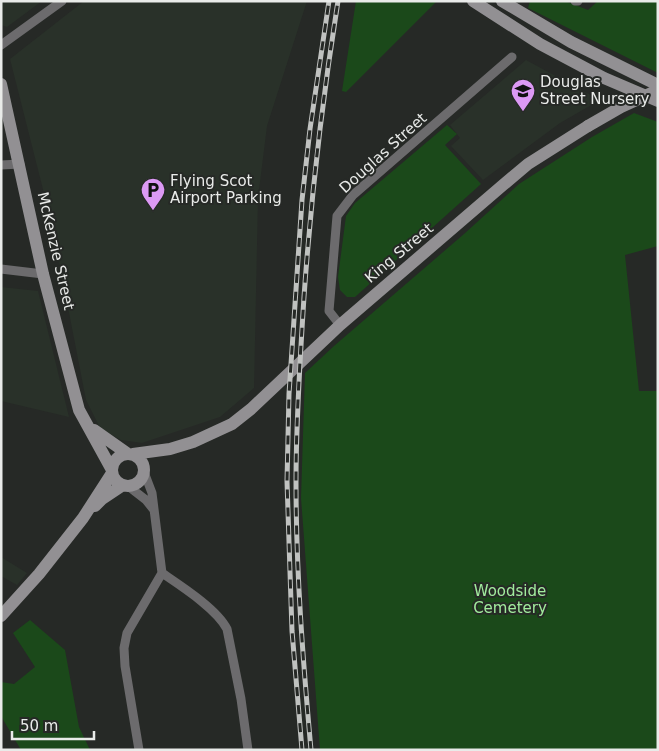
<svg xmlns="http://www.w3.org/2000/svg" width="659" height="751" font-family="'DejaVu Sans',sans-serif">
<rect width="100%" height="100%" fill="#262926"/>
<!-- built -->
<path fill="#293129" d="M1 1H42L7 27 1 25Z
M84 1H307L267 126 258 198 254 388 220 417 142 443 121 440 100 428 86 400 52 225 10 59Z
M526 60 600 100 560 123 483 180 451 146 460 138 450 125Z
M1 287 38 291 69 417 1 401Z
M1 557 27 573 17 585 1 576Z"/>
<!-- green -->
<path fill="#1b491a" d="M356 1 436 2 346 92 342 91Z
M530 1H565L588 10 598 1H658V73L528 8Z
M634 113 658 122V246L625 255 639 391H658V750H320L301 498 305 373 334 346 464 234 519 184 592 137Z
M447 125 457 134 445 145 481 184 355 297H347L340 290 338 277 346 216 355 203Z
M30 620 65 650 79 727 90 750H21L1 716V682L14 684 35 667 13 633Z"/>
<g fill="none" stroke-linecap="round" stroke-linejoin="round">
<!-- street -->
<path stroke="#6c6b6d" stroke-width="9" d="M575 1H578
M1 45 62 1
M1 165 20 164
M1 269 43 274
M340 325 329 311 337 216 353 195 512 57
M128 486 146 500 154 510
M162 573C181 586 217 609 227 629L241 699 248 750
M139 750 125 666 124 648 127 633 162 573 152 493 144 472"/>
<!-- secondary -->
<path stroke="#929093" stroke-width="12" d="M473 1 540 44 604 78 658 101
M502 1 571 42 658 85
M1 84 43 274 79 410 112 470
M94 430 128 454
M112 470a16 16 0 1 1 32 0a16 16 0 1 1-32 0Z
M133 454 170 449 193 442 232 424 251 409 340 325 503 185 528 164 588 126
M95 506 102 499 123 485
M1 616 39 574 83 518 112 473"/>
<defs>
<path id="rail" d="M302 750 292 631 290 572 287 481 289 394 302 200 310 129 329 1
M311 750C303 661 296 572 296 482 296 420 300 359 304 297 311 197 322 101 338 1"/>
</defs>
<!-- rail casing -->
<use href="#rail" stroke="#c0c2c0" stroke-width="5"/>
<!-- rail -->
<use href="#rail" stroke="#262926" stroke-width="3" stroke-dasharray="9" stroke-linecap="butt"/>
<!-- secondary-bridge -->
<path stroke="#929093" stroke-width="12" d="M588 126 621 107 658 90"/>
</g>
<!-- icons -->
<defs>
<symbol id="school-pin" viewBox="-11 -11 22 30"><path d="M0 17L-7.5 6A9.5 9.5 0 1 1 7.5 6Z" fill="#dc99f4" stroke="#262926"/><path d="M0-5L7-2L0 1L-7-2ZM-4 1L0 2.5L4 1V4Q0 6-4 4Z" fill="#111"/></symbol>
<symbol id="parking-pin" viewBox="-11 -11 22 30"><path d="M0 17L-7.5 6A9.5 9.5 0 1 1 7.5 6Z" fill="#dc99f4" stroke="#262926"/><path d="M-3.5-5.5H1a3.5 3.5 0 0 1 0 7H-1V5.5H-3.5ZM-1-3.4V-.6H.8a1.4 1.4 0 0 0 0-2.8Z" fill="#111"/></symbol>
</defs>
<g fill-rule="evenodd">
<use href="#school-pin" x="509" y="77" width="28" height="38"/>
<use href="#parking-pin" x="139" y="176" width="28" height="38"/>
</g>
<g text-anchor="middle" stroke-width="4" stroke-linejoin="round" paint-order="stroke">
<!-- poi labels -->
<g font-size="15" fill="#e9ebe9" stroke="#262926" text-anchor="start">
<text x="540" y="87">Douglas<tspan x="540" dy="17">Street Nursery</tspan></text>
<text x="170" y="186">Flying Scot<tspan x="170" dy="17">Airport Parking</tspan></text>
</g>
<!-- street labels -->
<g font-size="15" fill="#e9ebe9" stroke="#262926">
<text transform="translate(383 153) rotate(-42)" y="5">Douglas Street</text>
<text transform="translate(56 251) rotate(77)" y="5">McKenzie Street</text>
<text transform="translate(399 253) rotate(-40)" y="5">King Street</text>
</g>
<!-- park labels -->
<g font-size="15" fill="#a1eb9d" stroke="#262926">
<text x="510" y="596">Woodside<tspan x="510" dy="17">Cemetery</tspan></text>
</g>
</g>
<!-- border -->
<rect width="659" height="751" fill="none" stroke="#e9ebe9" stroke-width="5"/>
<!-- scale -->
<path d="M12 731v8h82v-8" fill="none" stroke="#e9ebe9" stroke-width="2.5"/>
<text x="20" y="731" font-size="15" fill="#e9ebe9" stroke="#262926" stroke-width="4" paint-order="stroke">50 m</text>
</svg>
